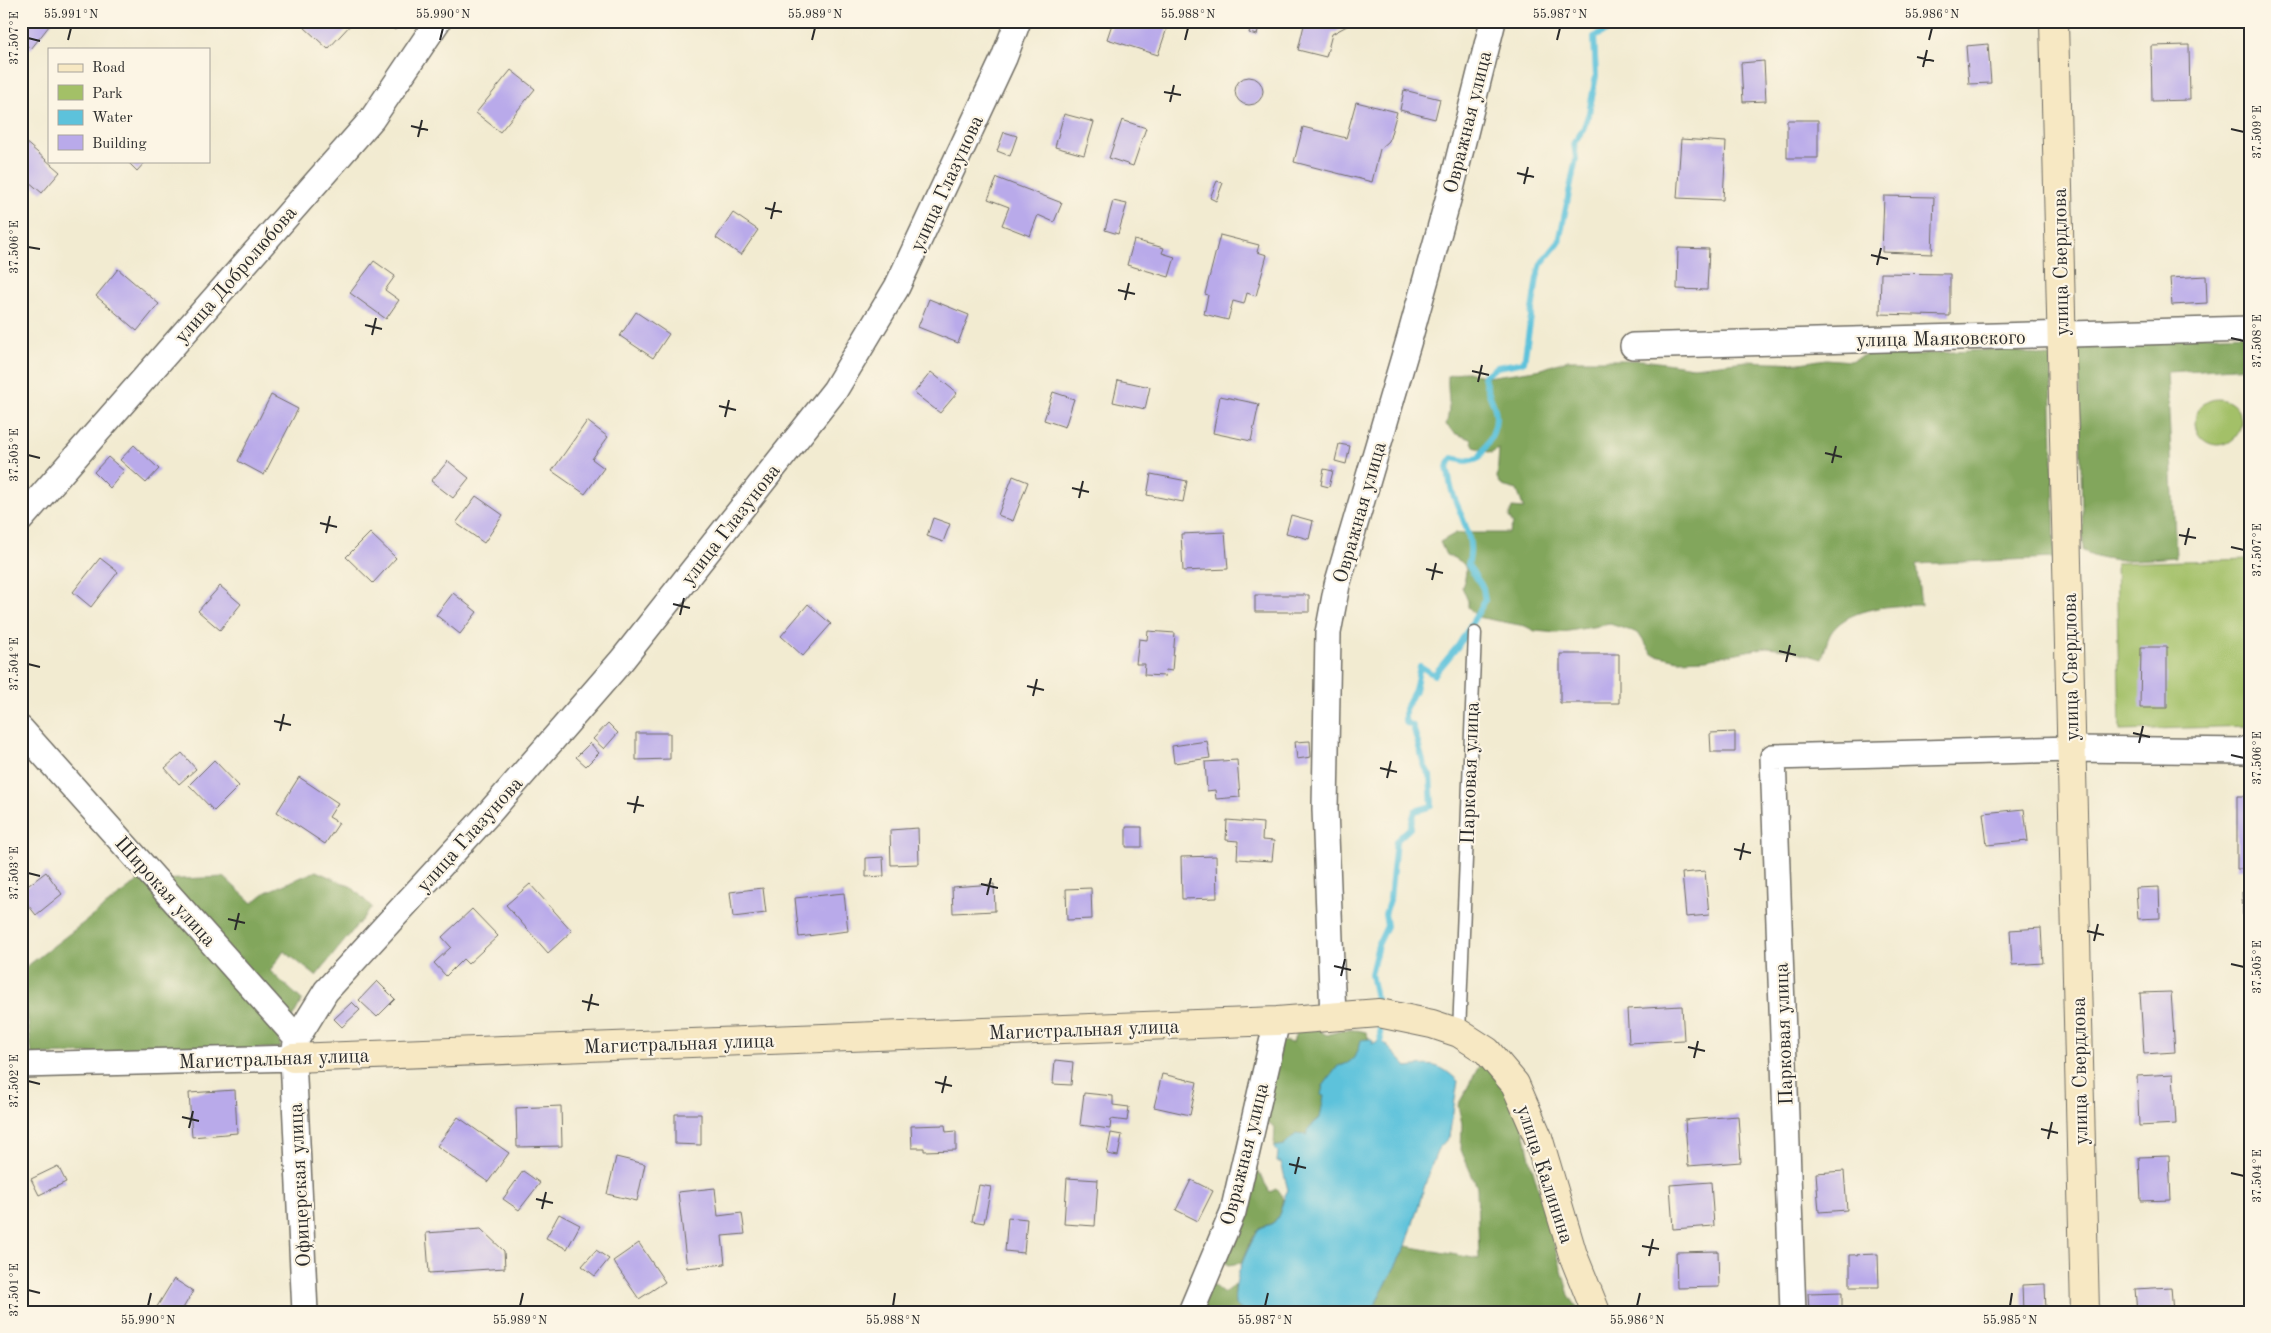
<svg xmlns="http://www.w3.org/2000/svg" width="2271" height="1333" font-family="'Old Standard TT',serif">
<rect width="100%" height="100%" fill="#fcf5e5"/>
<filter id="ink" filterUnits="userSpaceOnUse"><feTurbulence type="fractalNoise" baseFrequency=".02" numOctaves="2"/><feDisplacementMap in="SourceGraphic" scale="10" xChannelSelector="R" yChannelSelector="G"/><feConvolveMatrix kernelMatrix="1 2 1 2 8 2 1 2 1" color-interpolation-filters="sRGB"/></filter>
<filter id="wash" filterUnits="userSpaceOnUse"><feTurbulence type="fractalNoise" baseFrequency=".0096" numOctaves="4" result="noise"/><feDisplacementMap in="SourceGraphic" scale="20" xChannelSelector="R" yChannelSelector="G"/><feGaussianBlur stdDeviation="1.12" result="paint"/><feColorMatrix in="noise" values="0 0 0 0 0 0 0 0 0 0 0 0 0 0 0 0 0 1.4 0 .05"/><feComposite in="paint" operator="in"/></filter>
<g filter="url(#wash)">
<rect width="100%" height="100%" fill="#f2ebd1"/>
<!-- green -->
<path fill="#a3c067" stroke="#677649" d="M2195 422a23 23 0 1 1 46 0a23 23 0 1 1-46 0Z
M2250 559V726L2120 730 2116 563Z"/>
<!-- forest -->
<path fill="#82a65c" stroke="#566844" d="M2250 334V367L2167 372 2176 557C2144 559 2112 565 2083 551L2078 340Z
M1878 349 1907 355 2001 349 2051 357 2055 558 1916 564 1921 605C1894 605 1851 607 1833 630 1827 637 1825 651 1822 659L1788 649 1767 647 1707 659 1678 660 1652 654 1638 633 1610 624 1557 633 1535 631 1525 626 1477 617 1468 607V601L1462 587C1470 566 1466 562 1446 555L1440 542 1456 533H1509L1513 524 1509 517 1512 508 1524 509 1517 490 1502 486 1497 478 1499 449 1491 453 1474 447 1471 439 1456 434 1446 425C1452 404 1447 396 1448 376L1464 371 1487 377 1542 369 1567 360H1643L1694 367 1746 361 1800 363 1826 359 1851 361Z
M316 871 352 887 372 907 316 976 284 951 270 971 302 1000 290 1022 160 880 224 877 252 903 266 892Z
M142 878 277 1030 281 1048 32 1055 22 970Z
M1298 1025 1313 1027 1327 1035C1342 1030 1351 1028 1366 1032L1369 1039 1361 1041C1358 1055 1353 1064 1338 1066L1323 1086 1324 1102 1320 1118 1314 1122 1308 1135 1296 1134 1285 1145 1274 1147 1275 1127 1264 1120 1278 1040 1293 1043Z
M1483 1060 1508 1091 1523 1126 1531 1163 1569 1295 1580 1312H1371L1406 1246 1479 1259 1477 1187 1461 1150 1462 1124 1458 1105C1467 1090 1473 1075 1483 1060Z
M1256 1168 1270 1192 1276 1189 1283 1198C1281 1206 1280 1219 1272 1223 1267 1226 1262 1225 1258 1230 1251 1239 1246 1253 1242 1263L1228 1265 1223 1261Z
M1211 1283 1224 1293 1235 1284V1305L1244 1312H1199Z"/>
<!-- water -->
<path fill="#5dc2db" stroke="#447683" d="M1369 1039 1373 1041 1372 1044 1378 1041 1388 1045V1047L1407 1067C1433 1064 1439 1063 1458 1081L1449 1137 1438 1149 1429 1172 1406 1246 1371 1312H1244L1235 1305C1233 1277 1245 1255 1258 1230 1263 1225 1271 1226 1275 1221 1282 1213 1282 1199 1288 1190L1281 1162H1277L1278 1152 1274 1147 1285 1145 1296 1134 1307 1135V1130L1320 1118 1324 1096 1321 1095 1323 1086 1338 1066C1353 1064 1358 1054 1361 1040Z"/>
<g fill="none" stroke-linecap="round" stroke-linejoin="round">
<!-- stream -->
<path stroke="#5dc2db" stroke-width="6" d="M1378 1008 1371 974 1378 945 1387 926 1385 914 1390 899 1396 841 1410 828 1415 811 1432 806 1430 776 1424 765 1413 726 1405 722V709L1415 690 1420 666 1434 675 1458 646 1485 601 1483 588 1468 565C1476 540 1461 517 1453 494 1450 486 1449 476 1447 467L1452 458 1466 461 1479 458C1488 443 1501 425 1494 406 1490 396 1486 388 1484 376L1497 367 1524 362 1537 278 1541 264 1559 242 1576 159 1574 143 1583 130 1589 113 1596 76 1594 37 1606 31 1614 21
M1379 1020 1381 1042"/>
</g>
<g id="blocks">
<!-- building -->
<path fill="#b9aaea" d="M30 21H53L31 49 21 41V32Z
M309 21H354L328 49 304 27Z
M383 21H401L395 30Z
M1113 21 1169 22 1158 55 1107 39Z
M1252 21H1260L1257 35 1249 33Z
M1305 21H1356L1332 34 1326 57 1298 50Z
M1988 44 1991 83 1969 84 1966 46Z
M2189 45 2190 100 2152 101 2151 46Z
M1764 61 1766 101 1743 102 1741 63Z
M511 70 535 89 500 132 476 113Z
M1235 91a14 14 0 1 1 28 0a14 14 0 1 1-28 0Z
M1404 90 1440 99 1435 119 1400 110Z
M1356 102 1397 112 1389 141 1380 149 1372 182 1294 162 1303 127 1346 138Z
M1064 114 1094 122 1084 155 1055 147Z
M1122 120 1146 128 1133 166 1109 158Z
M1787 120H1818V158H1787Z
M1004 132 1017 136 1010 156 997 151Z
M1681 139 1726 142 1723 200 1677 198Z
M23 140 60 172 42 193 21 175V143Z
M127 161H146L137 171Z
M997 178 1062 203 1054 222 1038 215 1030 236 1002 225 1009 207 988 199Z
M1217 181 1223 183 1216 201 1210 198Z
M1884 196 1934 197 1932 254 1882 252Z
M1113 201 1127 204 1118 234 1105 230Z
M733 213 758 230 741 255 716 238Z
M1220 235 1259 245 1257 252 1267 255 1256 296 1247 293 1244 304 1233 301 1228 320 1204 314 1208 295 1205 294Z
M1134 240 1164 248 1162 253 1175 257 1169 277 1127 265Z
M1678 248 1709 249 1707 290 1677 289Z
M374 261 395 276 385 290 399 300 386 319 350 293Z
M118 269 159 304 137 331 96 296Z
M1881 273 1950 274V316L1880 314Z
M2206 276 2207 303 2172 305 2170 278Z
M929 299 969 315 958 343 918 327Z
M636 312 669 334 653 358 620 336Z
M931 372 957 393 940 413 914 393Z
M1118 380 1150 387 1145 409 1113 402Z
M1053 392 1074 399 1065 427 1044 420Z
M271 395 298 409 264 475 238 461Z
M1220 396 1259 404 1251 441 1213 433Z
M587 421 608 437 592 459 604 468 585 494 552 471Z
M1339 444 1350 446 1346 464 1335 461Z
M134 445 159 469 146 483 120 460Z
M108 457 124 471 110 488 94 472Z
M448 461 469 478 453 498 431 481Z
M1324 469 1333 471 1329 487 1321 485Z
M1151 474 1187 481 1183 502 1147 495Z
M1013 476 1028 482 1013 521 998 515Z
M476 496 503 515 484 543 456 523Z
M1291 515 1313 521 1309 539 1286 533Z
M933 518 950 524 943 542 927 536Z
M1225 532 1228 569 1183 571 1181 534Z
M370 533 396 558 373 583 346 557Z
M100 558 118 572 91 607 73 592Z
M220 586 241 604 220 630 198 611Z
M453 593 477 612 460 634 436 615Z
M1255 595H1309V612H1255Z
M808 604 831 624 803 656 781 636Z
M1148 631 1175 633 1172 671 1166 670 1165 676 1144 675 1145 664H1136L1139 639 1147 640Z
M2141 647H2167V708H2140Z
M1560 654H1619V703H1560Z
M608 723 618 733 604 749 593 739Z
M1735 732V752H1711L1710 733Z
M636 733H670V759L636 760Z
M1207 741 1210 758 1174 763 1172 746Z
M1310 741 1311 757 1297 759 1295 742Z
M590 743 599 753 586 766 576 757Z
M182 753 196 769 179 784 165 768Z
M214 760 239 786 214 811 189 785Z
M1237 760 1240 797 1216 799 1215 790 1207 791 1205 762Z
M299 777 338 803 329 817 339 823 325 844 277 812Z
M2237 796H2250V869H2237Z
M2024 809 2028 841 1987 845 1983 813Z
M1227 820 1263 823 1262 840 1274 841 1272 861 1237 859 1238 841 1226 840Z
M1126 827H1142V847H1126Z
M918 828 919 864 891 865 890 830Z
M1216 856 1217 898 1182 899 1181 857Z
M883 857 884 876 866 877V858Z
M1705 871 1709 915 1686 917 1682 873Z
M46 872 62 894 36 915 21 896V891Z
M530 884 572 931 548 953 506 905Z
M994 884 995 911 953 913 952 887Z
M2159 887 2160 918 2138 919 2136 888Z
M763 888 766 913 733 917 730 892Z
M1091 888 1092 919 1067 920 1066 889Z
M2242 892H2250V919H2243Z
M844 893 848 931 799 937 795 898Z
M472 909 498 936 468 964 463 959 446 976 434 963 451 947 442 937Z
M2041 928 2043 963 2012 965 2010 930Z
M377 981 395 999 377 1017 359 1000Z
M2171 992 2175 1052 2144 1054 2140 993Z
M352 1002 360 1010 342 1027 334 1019Z
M1682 1006 1684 1040 1629 1043 1627 1009Z
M1055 1060 1073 1062 1071 1085 1053 1084Z
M1162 1074 1197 1082 1190 1115 1154 1107Z
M2173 1074 2176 1124 2139 1126 2137 1076Z
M235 1090 237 1133 192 1137 189 1093Z
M1084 1093 1113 1096V1105L1129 1107 1127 1121 1111 1119 1110 1129 1080 1125Z
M561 1106 562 1146 517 1147 516 1108Z
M675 1114H701V1145L675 1144Z
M1738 1116 1741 1162 1688 1166 1685 1120Z
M458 1117 509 1153 488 1182 437 1146Z
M945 1125 946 1132 956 1131V1150L924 1151V1148H912L911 1126Z
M1111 1133 1122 1135 1118 1156 1107 1154Z
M2169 1156 2171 1200 2141 1201 2139 1157Z
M616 1157 645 1164 637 1201 607 1194Z
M58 1166 66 1182 39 1195 31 1179Z
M523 1171 540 1183 519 1210 503 1199Z
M1844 1171 1847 1210 1819 1212 1816 1173Z
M1067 1178 1098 1180 1095 1226 1064 1224Z
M1191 1180 1213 1191 1198 1221 1176 1210Z
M1711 1182 1714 1226 1673 1229 1670 1185Z
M979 1185 991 1187 984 1223 972 1221Z
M715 1188 718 1216 742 1213 745 1234 722 1236 725 1264 687 1268 678 1192Z
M559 1214 580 1225 567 1249 546 1238Z
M1008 1217 1027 1219 1024 1253 1005 1251Z
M481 1229 504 1251 505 1268 429 1273 426 1233Z
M639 1243 665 1282 639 1299 613 1261Z
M596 1250 609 1259 595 1276 582 1266Z
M1718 1251 1719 1287 1677 1288 1676 1252Z
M1878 1254 1879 1287H1850V1255Z
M174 1279 193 1291 181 1312H159L155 1310Z
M2045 1284 2046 1312H2023L2022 1285Z
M2171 1287 2173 1312H2137L2135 1289Z
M1842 1292V1312H1809L1808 1293Z"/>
</g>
</g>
<g filter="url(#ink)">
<use href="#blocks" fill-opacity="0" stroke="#716e65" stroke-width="1"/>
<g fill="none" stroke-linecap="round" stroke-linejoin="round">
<defs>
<path id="lane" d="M1459 1033 1475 633"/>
<path id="street" d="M1633 346 2250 329
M21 519 372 119 438 21
M21 729 297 1038 293 1058 305 1312
M1333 1017 1325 809 1328 633 1337 585 1409 340 1451 189 1493 21
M297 1038 326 991 490 812 622 660 835 390 897 287 1004 58 1018 21
M21 1065 293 1058
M1191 1312 1233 1212 1277 1021
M1793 1312 1773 757 2071 749 2250 751"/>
<path id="secondary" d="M2054 21 2085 1312
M293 1058 1277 1021 1379 1013 1432 1024 1459 1033 1487 1051 1515 1084 1538 1137 1573 1255 1596 1312"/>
</defs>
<!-- lane casing -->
<use href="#lane" stroke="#716e65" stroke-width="15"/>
<!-- street casing -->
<use href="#street" stroke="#716e65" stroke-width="28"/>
<!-- secondary casing -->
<use href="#secondary" stroke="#716e65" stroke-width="30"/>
<!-- lane -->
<use href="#lane" stroke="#fff" stroke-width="12"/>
<!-- street -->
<use href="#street" stroke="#fff" stroke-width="25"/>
<!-- secondary -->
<use href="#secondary" stroke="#f7e8c3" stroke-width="28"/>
</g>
</g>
<!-- ticks -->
<path fill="none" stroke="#2b2b2b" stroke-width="2" d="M28 38 40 41M68 40 71 28M440 40 443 28M812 40 815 28M1185 40 1188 28M1557 40 1560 28M1929 40 1932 28M1917 57 1934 61M1923 67 1927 50M1164 92 1181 95M1170 102 1174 85M411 126 428 130M2231 129 2244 132M418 137 422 120M1517 173 1534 177M1524 184 1528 167M765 208 782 212M771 219 775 202M28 247 40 249M1871 255 1888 259M1877 265 1881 248M1118 290 1135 294M1125 300 1129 283M365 325 382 329M372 335 376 318M2231 338 2244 341M1472 371 1489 375M1478 382 1482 365M719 406 736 410M725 417 729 400M1825 453 1842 457M28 455 40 458M1832 463 1836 446M1072 488 1089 492M1079 498 1083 481M320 523 337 527M326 533 330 516M2179 535 2196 538M2185 545 2189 528M2231 547 2244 550M1426 569 1443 573M1432 580 1436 563M673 604 690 608M680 615 684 598M1779 651 1796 655M1786 662 1790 645M28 664 40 667M1027 686 1044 690M1033 696 1037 679M274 721 291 725M280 731 284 714M2133 733 2150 737M2139 743 2143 726M2231 755 2244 758M1380 768 1397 772M1387 778 1391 761M627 803 644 806M634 813 638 796M1734 849 1751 853M1740 860 1744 843M28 873 40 876M981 884 998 888M987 895 991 878M228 919 245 923M235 930 239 913M2087 931 2104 935M2094 941 2098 924M2231 964 2244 967M1334 966 1351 970M1341 976 1345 959M582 1001 599 1005M588 1011 592 994M1688 1047 1705 1051M1694 1058 1698 1041M28 1081 40 1084M935 1082 952 1086M942 1093 946 1076M182 1117 199 1121M189 1128 193 1111M2041 1129 2058 1133M2048 1139 2052 1122M1289 1164 1306 1168M2231 1173 2244 1176M1295 1174 1299 1157M536 1199 553 1203M542 1209 546 1192M1642 1246 1659 1249M1649 1256 1653 1239M28 1290 40 1293M148 1306 151 1293M520 1306 523 1293M893 1306 895 1293M1265 1306 1268 1293M1637 1306 1640 1293M2010 1306 2012 1293"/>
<g text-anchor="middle" stroke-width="4.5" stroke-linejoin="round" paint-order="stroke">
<!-- street labels -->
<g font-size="20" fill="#2b2b2b" stroke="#fcf5e5">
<text transform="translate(1467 122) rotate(-76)" y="7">Овражная улица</text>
<text transform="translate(946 183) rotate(-65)" y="7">улица Глазунова</text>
<text transform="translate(2060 262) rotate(-91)" y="7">улица Свердлова</text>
<text transform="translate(235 274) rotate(-49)" y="7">улица Добролюбова</text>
<text transform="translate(1941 338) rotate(-1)" y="7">улица Маяковского</text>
<text transform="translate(1359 512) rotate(-74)" y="7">Овражная улица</text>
<text transform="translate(730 524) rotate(-52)" y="7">улица Глазунова</text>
<text transform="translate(2070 667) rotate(-91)" y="7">улица Свердлова</text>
<text transform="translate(1469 773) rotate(-88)" y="7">Парковая улица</text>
<text transform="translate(469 834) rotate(-48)" y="7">улица Глазунова</text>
<text transform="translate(166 891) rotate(48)" y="7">Широкая улица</text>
<text transform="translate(1084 1029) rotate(-2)" y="7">Магистральная улица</text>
<text transform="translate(1783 1034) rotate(-92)" y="7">Парковая улица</text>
<text transform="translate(679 1043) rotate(-2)" y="7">Магистральная улица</text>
<text transform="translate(274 1058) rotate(-2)" y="7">Магистральная улица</text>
<text transform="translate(2079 1071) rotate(-91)" y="7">улица Свердлова</text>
<text transform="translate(1244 1154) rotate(-76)" y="7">Овражная улица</text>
<text transform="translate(1546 1174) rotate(72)" y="7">улица Калинина</text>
<text transform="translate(299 1185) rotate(-93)" y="7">Офицерская улица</text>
</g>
</g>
<!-- margin -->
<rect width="2271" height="1333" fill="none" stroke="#fcf5e5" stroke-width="55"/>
<!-- legend -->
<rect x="48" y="48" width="162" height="115" fill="#fcf5e5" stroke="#a8a49b"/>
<rect x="58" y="64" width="25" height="8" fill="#f7e8c3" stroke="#a8a49b"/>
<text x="92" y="72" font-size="15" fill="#2b2b2b">Road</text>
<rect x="58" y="85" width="25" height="15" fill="#a3c067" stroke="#a8a49b"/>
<text x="92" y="98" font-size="15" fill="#2b2b2b">Park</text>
<rect x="58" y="110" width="25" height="15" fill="#5dc2db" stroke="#a8a49b"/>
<text x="92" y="122" font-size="15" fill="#2b2b2b">Water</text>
<rect x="58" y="135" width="25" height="15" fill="#b9aaea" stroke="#a8a49b"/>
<text x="92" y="148" font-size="15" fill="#2b2b2b">Building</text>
<rect x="28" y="28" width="2216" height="1278" fill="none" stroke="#2b2b2b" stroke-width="2"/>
<g font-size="12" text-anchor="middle" fill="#2b2b2b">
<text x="71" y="18">55.991°N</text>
<text x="443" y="18">55.990°N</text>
<text x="815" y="18">55.989°N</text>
<text x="1188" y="18">55.988°N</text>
<text x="1560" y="18">55.987°N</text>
<text x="1932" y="18">55.986°N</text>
<text transform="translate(14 38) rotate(-90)" y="4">37.507°E</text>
<text transform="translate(2257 132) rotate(-90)" y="4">37.509°E</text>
<text transform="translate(14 247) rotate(-90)" y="4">37.506°E</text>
<text transform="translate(2257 341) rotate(-90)" y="4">37.508°E</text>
<text transform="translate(14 455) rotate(-90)" y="4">37.505°E</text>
<text transform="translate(2257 550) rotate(-90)" y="4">37.507°E</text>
<text transform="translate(14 664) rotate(-90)" y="4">37.504°E</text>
<text transform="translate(2257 758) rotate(-90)" y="4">37.506°E</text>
<text transform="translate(14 873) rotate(-90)" y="4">37.503°E</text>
<text transform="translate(2257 967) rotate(-90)" y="4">37.505°E</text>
<text transform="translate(14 1081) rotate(-90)" y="4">37.502°E</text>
<text transform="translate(2257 1176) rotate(-90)" y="4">37.504°E</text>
<text transform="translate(14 1290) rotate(-90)" y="4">37.501°E</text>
<text x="148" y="1324">55.990°N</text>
<text x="520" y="1324">55.989°N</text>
<text x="893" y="1324">55.988°N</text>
<text x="1265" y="1324">55.987°N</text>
<text x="1637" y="1324">55.986°N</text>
<text x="2010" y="1324">55.985°N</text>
</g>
</svg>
